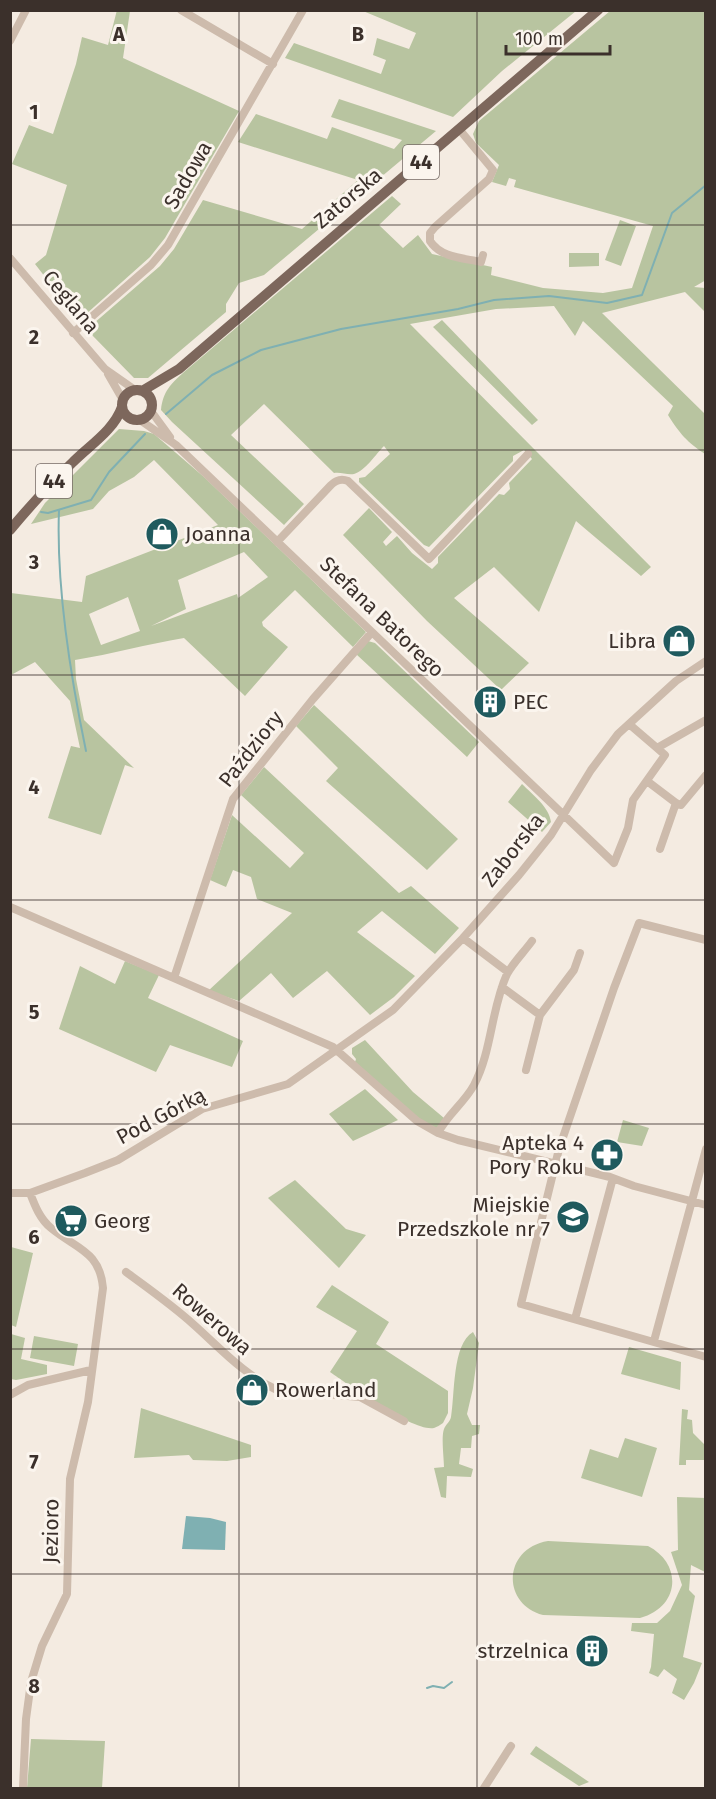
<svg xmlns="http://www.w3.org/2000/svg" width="716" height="1799" font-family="'Fira Sans',sans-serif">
<rect width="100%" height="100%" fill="#f4ebe1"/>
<!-- green -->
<path fill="#b8c4a0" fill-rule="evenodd" d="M117 10 130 11 123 58 239 111 165 238 150 257 85 315 73 313 35 264 46 255 67 185 12 164 29 125 53 134 76 64 82 37 108 45Z
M363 11H576L502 71 453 117 285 58 294 43 381 74 386 60 373 55 377 38 409 49 416 33Z
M610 11H705L706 280 694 287 705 288V312L685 292 602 313 705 414V454C687 442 680 434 668 415L673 406 583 321 575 336 554 306 496 309 410 324 651 567 641 576 576 521 539 612 494 567 454 598 529 663 501 690 427 621 343 535 369 508 392 532 383 542 386 546 397 536 412 553 432 569 438 563V557L499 494 504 495 510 489 509 483 532 459 524 450 513 456V461L429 547 424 545 359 482V478L365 477 390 454 384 446C376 454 365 471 354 474 347 475 341 472 334 473L264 404 231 435 304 504 284 525 172 422 161 410C163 391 171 384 184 372L392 196 401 204 379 225 403 248 418 235 432 254 492 267 491 275 543 288 603 293 632 288 653 226 514 187 516 180 509 178 506 186 492 182 499 165 476 143 473 134 479 121Z
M339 99 436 131 264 275 239 283 226 304V312L148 378H134L92 335 93 324 160 266 174 249 203 200 302 229 358 180 238 142 256 114 327 139 332 127 394 149 402 140 331 117Z
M620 220 636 226 621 266 605 260Z
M569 253H599V266L569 267Z
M442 320 538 420 532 425 433 327Z
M119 429 144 431 154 434 204 477 366 632 353 647 295 590 262 622 263 626 288 647 245 696 184 638C147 644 112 654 75 660L76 679 84 720 134 768 125 765 101 835 48 818 71 746 80 748 70 701 35 662 11 675V593L82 602 86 576 218 525 154 460 134 477 109 491 93 509 31 524 45 503ZM244 552 268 577 238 598 237 594 151 626 186 609 178 580ZM128 597 140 631 101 645 89 614Z
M368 641 375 643 479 742 467 757 356 654Z
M314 705 458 839 427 870 326 781 338 768 296 726Z
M264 767 399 893 411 886 459 928 435 954 382 911 357 932 415 976 394 997 370 1015 327 971 293 998 271 973 239 1001 208 991 292 913 257 899 251 877 233 870 226 887 210 880 232 815 290 868 304 853 241 795Z
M522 784C533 795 549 807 551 822L542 832 508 802Z
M125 961 159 975 148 998 243 1041 232 1067 170 1045 156 1072 59 1029 80 966 115 984Z
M365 1040 413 1092 444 1118 437 1129 419 1119 355 1062 356 1059 352 1054V1048Z
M365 1089 398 1120 353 1141 329 1114Z
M623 1120 649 1128 642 1146 617 1142Z
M295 1180 346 1229 366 1235 339 1268 268 1198Z
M11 1247 33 1253 16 1327 11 1325Z
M332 1285 389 1322 376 1344 448 1391V1413L443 1423C440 1425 437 1427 434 1428 413 1432 349 1385 330 1372L357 1331 316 1307Z
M473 1332 479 1343 473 1388 467 1414 472 1425H480L479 1434 472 1436 471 1448H461L459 1464 473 1469 471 1477 447 1476 446 1498 441 1497 434 1468 444 1467C444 1458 441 1437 444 1429 446 1424 450 1422 451 1417 455 1395 452 1344 473 1332Z
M11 1334 25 1338 21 1359 47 1365V1374L16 1380 11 1379Z
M34 1336 78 1344 74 1366 30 1358Z
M629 1347 681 1362 680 1390 621 1374Z
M141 1408 251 1445V1457L227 1461 193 1460 189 1455 134 1458Z
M682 1409 688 1410 687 1419 692 1420 693 1433 705 1445V1460H686V1465H679Z
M625 1438 657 1448 642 1497 581 1478 590 1449 618 1458Z
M677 1497 706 1498 705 1572 691 1565 689 1590 695 1596 683 1657 702 1663 694 1683 684 1700 672 1693 677 1679 664 1669 658 1677 649 1673 651 1667 654 1634 631 1631 632 1623H657L670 1611 682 1585 671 1552 678 1550Z
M548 1541 648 1546C683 1564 680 1607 640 1618L543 1615C500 1603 504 1548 548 1541Z
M31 1739 105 1741 102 1788H27Z
M536 1746 589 1782 579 1786 530 1754Z"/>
<!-- water -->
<path fill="#7fb0b2" d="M186 1516 210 1518 226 1522 225 1550 182 1549Z"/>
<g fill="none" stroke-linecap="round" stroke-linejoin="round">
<!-- stream -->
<path stroke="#7fb0b2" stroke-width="2" d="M166 414 212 375 261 350 341 329 458 309 494 300 549 296 607 303 642 295 672 213 706 185
M59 510C56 588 70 674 86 751
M41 512 48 513 91 500 109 472 145 434
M427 1688 433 1686 444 1688 452 1682"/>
<!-- minor -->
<path stroke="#cdbbac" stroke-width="8" d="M181 10 273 64
M10 41 26 10
M459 129 493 170 489 179 435 227 430 233V241C441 258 463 258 481 262L483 255
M10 258 105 369 135 390
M73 333 151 265 168 245 303 10
M108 374 123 400
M151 411 170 437
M140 420 176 445 614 863 628 828 633 800 665 755 657 748 706 720
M277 542 331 485C336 480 341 478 348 481L429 559 528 454
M629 724 657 748
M647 781 676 803
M660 849 676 803 681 805 706 775
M10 907 333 1047 417 1121 438 1133 458 1140 610 1177 634 1186 706 1205
M463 938 508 972
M706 940 639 923 614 988 559 1149 521 1304 706 1357
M174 978 233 799 313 699 372 632
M502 987 540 1015
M526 1070 540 1015 574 970 580 953
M438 1133C447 1115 465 1102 474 1085 492 1051 491 1009 507 974 513 963 524 952 532 941
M10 1193H30L85 1173 118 1160 202 1109 288 1084 393 1010 463 938 519 875 551 835 591 770 618 734 676 681 706 661
M126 1272C149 1289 172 1305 193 1324 220 1348 244 1375 277 1390L360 1397 404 1421
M575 1319 613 1178
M654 1341 706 1149
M10 1395 28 1385 91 1370
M23 1788 26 1719 31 1682 42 1646 67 1594 70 1479 88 1402 103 1288C100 1251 76 1249 51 1228 40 1219 35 1206 30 1193
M484 1788 511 1746"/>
<!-- major -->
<path stroke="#7d675c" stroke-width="10" d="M122 405a15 15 0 1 1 30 0a15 15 0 1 1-30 0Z
M142 391 179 369 598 10
M10 530C30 506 51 483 73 462 90 445 114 430 122 407"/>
</g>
<!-- grid -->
<path fill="none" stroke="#3b302b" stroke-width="1.5" stroke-opacity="0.55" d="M239 10V1788M477 10V1788M10 225H706M10 450H706M10 675H706M10 900H706M10 1124H706M10 1349H706M10 1574H706"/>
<!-- icons -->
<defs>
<symbol id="shop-disc" viewBox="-11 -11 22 22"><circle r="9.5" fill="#1f5a5e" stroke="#fbf5ee"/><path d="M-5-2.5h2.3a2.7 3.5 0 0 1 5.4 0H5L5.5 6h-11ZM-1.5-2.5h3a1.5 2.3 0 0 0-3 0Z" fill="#fff"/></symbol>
<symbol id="building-disc" viewBox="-11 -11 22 22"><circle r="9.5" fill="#1f5a5e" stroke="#fbf5ee"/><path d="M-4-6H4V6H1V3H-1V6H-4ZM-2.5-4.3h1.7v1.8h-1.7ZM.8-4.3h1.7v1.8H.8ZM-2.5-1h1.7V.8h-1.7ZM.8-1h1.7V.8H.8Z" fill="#fff"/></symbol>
<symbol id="pharmacy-disc" viewBox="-11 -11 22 22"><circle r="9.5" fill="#1f5a5e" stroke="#fbf5ee"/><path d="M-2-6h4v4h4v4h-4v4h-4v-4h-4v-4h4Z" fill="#fff"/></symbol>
<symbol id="school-disc" viewBox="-11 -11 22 22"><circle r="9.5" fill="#1f5a5e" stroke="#fbf5ee"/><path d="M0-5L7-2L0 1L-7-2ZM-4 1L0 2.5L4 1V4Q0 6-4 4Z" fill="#fff"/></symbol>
<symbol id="supermarket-disc" viewBox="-11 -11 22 22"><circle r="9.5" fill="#1f5a5e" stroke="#fbf5ee"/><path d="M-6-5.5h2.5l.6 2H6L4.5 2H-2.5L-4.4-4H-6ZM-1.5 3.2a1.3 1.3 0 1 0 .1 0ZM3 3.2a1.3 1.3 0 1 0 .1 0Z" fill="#fff"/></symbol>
</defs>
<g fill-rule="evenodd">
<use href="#shop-disc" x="143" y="515" width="38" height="38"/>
<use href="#shop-disc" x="660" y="622" width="38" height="38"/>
<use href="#building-disc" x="471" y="683" width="38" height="38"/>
<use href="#pharmacy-disc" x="588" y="1136" width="38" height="38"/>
<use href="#school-disc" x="554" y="1198" width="38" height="38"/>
<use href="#supermarket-disc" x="52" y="1202" width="38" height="38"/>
<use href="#shop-disc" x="233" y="1371" width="38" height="38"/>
<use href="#building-disc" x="573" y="1632" width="38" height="38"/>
</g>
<g text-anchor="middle" stroke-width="6" stroke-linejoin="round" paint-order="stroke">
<!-- shield labels -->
<g fill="#fbf5ee" stroke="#756b66" stroke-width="1.5">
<rect x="403" y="145" width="36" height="34" rx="4.5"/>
<rect x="36" y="464" width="36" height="34" rx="4.5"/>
</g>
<g font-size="20" font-weight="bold" fill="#3b302b">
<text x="421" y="169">44</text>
<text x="54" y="488">44</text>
</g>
<!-- street labels -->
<g font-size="21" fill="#3b302b" stroke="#fbf5ee">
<text transform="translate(188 175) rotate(-60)" y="7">Sadowa</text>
<text transform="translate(348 198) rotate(-40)" y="7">Zatorska</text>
<text transform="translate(71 302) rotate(50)" y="7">Ceglana</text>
<text transform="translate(382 617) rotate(44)" y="7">Stefana Batorego</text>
<text transform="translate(251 749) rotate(-52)" y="7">Paździory</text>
<text transform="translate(513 850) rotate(-52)" y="7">Zaborska</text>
<text transform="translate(161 1116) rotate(-28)" y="7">Pod Górką</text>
<text transform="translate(212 1319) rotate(41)" y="7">Rowerowa</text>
<text transform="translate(51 1531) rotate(-89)" y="7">Jezioro</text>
</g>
<!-- poi labels -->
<g font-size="21" fill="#3b302b" stroke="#fbf5ee" text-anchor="start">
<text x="185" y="541">Joanna</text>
<text x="656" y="648" text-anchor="end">Libra</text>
<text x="513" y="709">PEC</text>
<text x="584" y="1150" text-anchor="end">Apteka 4<tspan x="584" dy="24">Pory Roku</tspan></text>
<text x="550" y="1212" text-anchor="end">Miejskie<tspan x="550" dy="24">Przedszkole nr 7</tspan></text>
<text x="94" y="1228">Georg</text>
<text x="275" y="1397">Rowerland</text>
<text x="569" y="1658" text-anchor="end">strzelnica</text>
</g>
</g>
<g font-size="20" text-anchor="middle" font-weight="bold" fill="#3b302b" stroke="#fbf5ee" stroke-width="6" stroke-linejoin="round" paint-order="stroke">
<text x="119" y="41">A</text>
<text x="358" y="41">B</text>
<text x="34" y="119">1</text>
<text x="34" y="344">2</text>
<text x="34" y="569">3</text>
<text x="34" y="794">4</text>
<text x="34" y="1019">5</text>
<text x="34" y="1244">6</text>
<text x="34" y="1469">7</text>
<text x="34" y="1693">8</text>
</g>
<!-- border -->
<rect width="716" height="1799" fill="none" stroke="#3b302b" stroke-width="24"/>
<!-- scale -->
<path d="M506 45v9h104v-9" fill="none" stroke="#3b302b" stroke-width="3"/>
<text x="515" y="45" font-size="18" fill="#3b302b" stroke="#fbf5ee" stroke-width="4.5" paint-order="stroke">100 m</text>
</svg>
